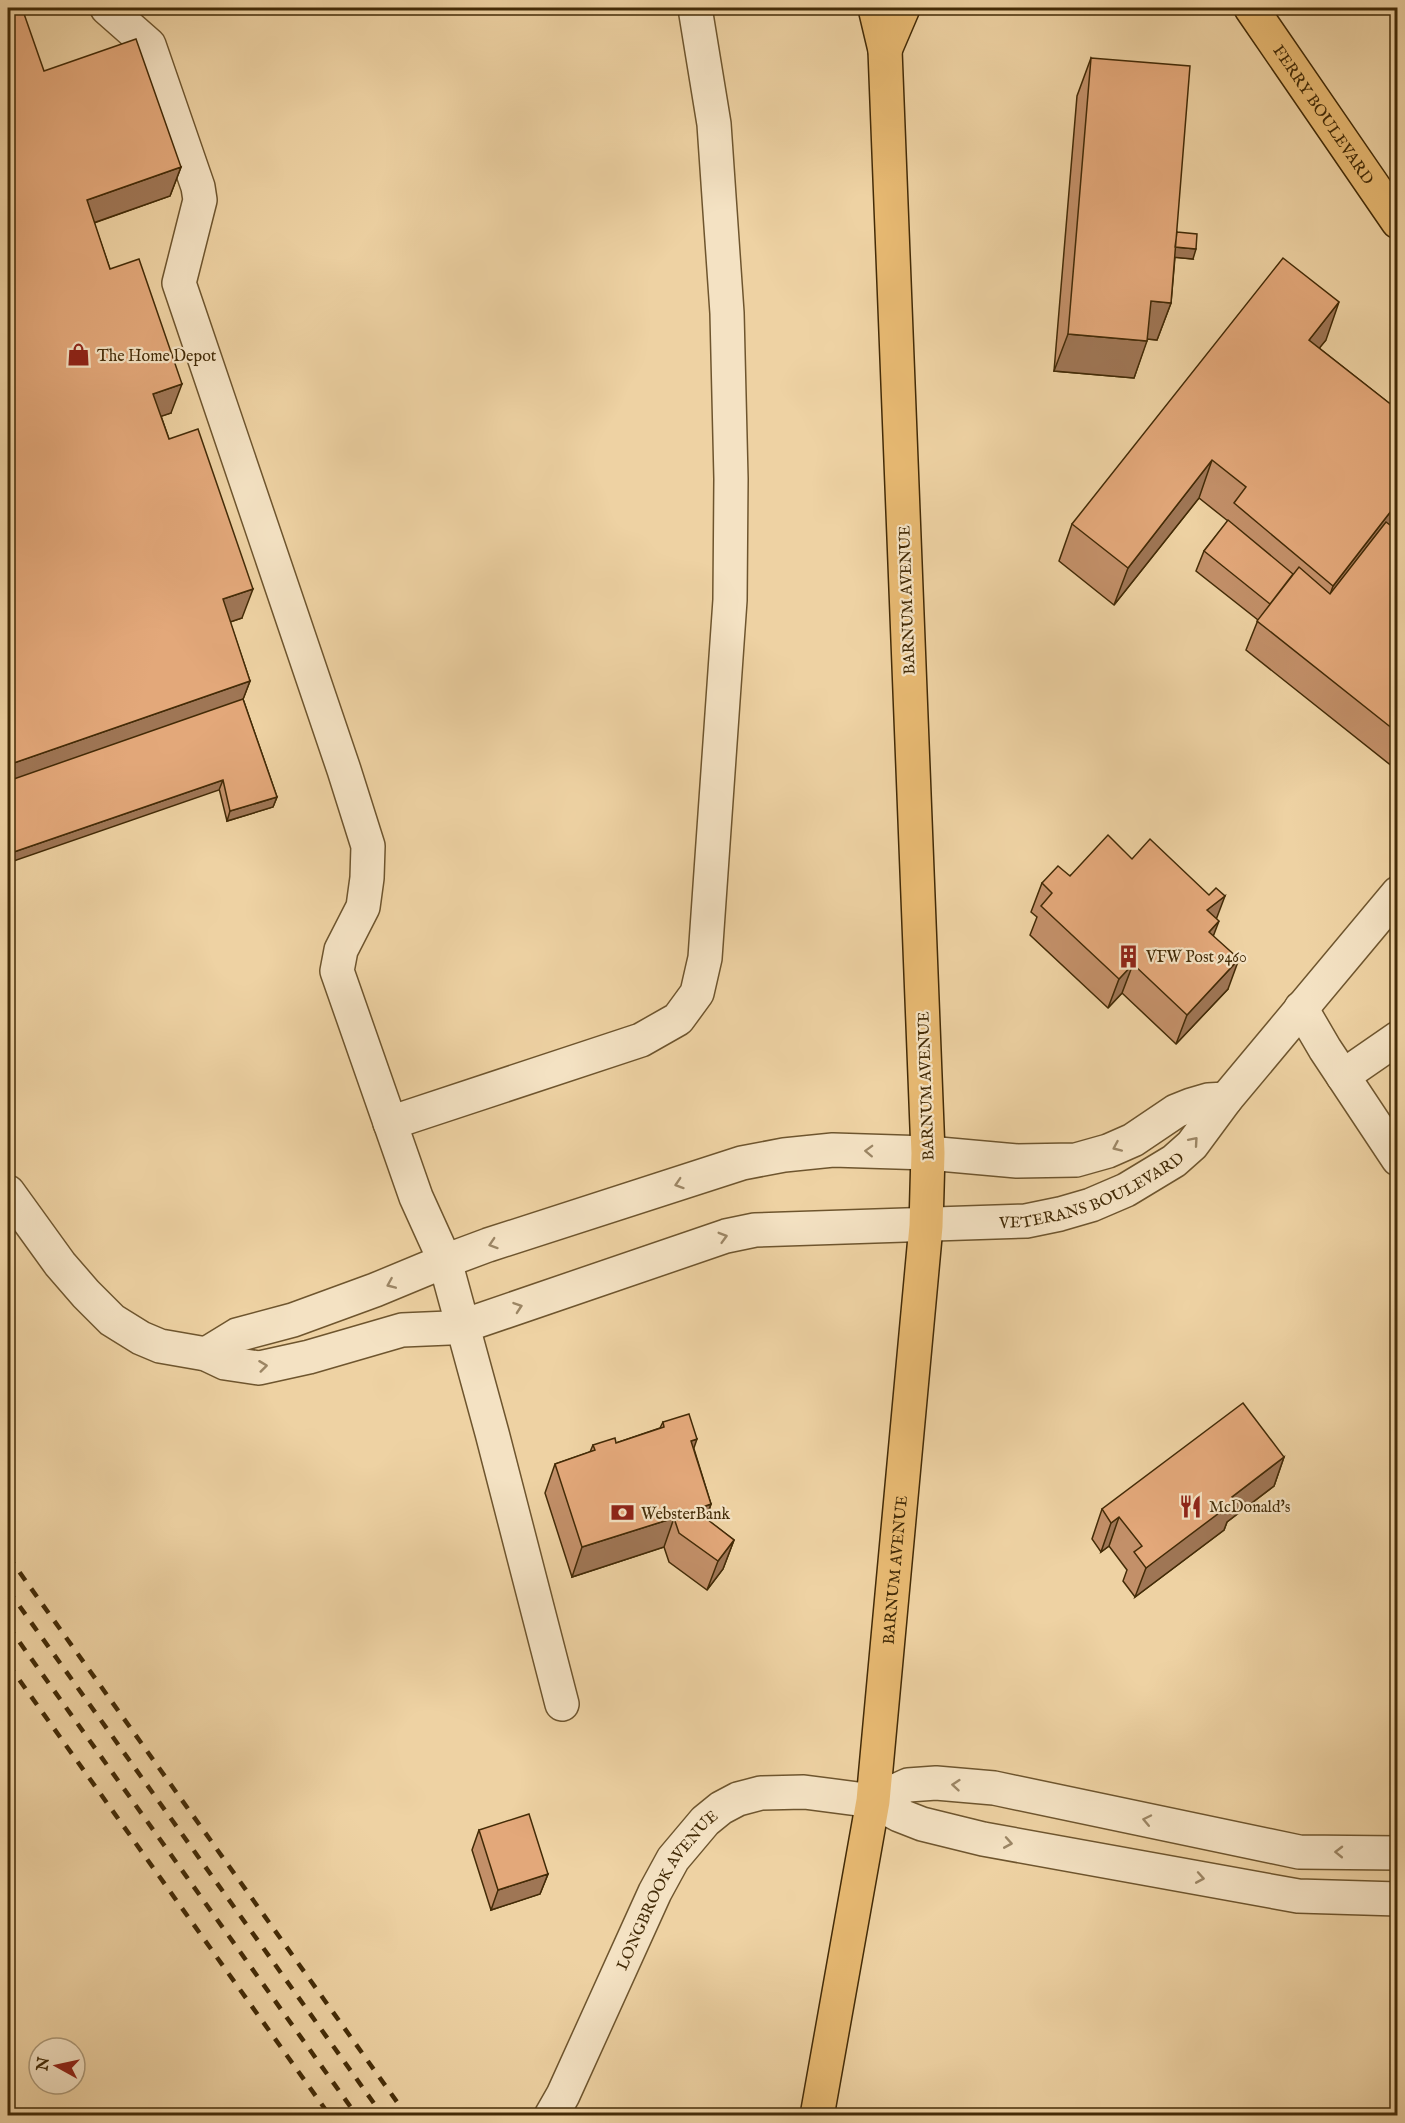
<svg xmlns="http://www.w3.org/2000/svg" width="1405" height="2123" font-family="'IM FELL English',serif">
<rect width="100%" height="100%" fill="#eed2a3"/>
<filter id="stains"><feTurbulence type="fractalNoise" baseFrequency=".00333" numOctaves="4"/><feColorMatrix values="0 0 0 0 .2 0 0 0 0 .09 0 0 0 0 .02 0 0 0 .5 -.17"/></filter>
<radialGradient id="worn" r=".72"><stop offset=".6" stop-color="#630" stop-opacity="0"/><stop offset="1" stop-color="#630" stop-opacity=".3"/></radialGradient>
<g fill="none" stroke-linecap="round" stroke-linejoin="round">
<defs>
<g id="minor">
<path d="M107 8 149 45 198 187 200 200 179 283 344 770 368 846 367 878 363 907 341 950 337 971 416 1197 445 1261 492 1433 562 1704"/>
<path d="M1301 1008 1325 1049 1398 1159"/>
<path d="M1343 1076 1398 1038"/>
<path d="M390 1123 641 1040 678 1019 697 993 705 958 730 600 731 479 727 313 714 124 695 8"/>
<path id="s1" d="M8 1192 60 1264 86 1294 112 1320 141 1338 160 1346 206 1354 225 1363 259 1368 309 1357 402 1330 449 1328 463 1326 726 1236 755 1230 1026 1221 1060 1214 1091 1205 1126 1190 1174 1161 1192 1145 1226 1099 1398 893"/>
<path d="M206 1354 237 1335 293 1320 375 1290 445 1261 488 1245 742 1163 784 1155 833 1150 928 1153 1017 1161 1076 1160 1108 1151 1133 1140 1176 1111 1191 1105 1208 1100 1226 1099"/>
<path d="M873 1801 908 1785 936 1783 994 1788 1299 1852 1398 1853"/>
<path id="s2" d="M551 2116 563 2095 655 1892 673 1859 705 1821 721 1808 738 1799 761 1793 804 1792 873 1801 899 1815 922 1824 983 1839 1298 1896 1398 1899"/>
</g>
<g id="major">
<path id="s3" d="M1251 8 1398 222"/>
<path d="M885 50 903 8"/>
<path id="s4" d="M817 2116 873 1801 926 1226 928 1153 885 50 875 8"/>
</g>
</defs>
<!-- minor casing -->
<use href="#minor" stroke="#6e552e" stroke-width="36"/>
<!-- major casing -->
<use href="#major" stroke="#432b07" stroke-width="36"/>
<!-- minor -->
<use href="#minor" stroke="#f4e2c3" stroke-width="33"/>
<!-- major -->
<use href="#major" stroke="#e7b972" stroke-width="33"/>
<!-- rail -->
<path stroke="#432b07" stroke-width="4.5" stroke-dasharray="10 10" stroke-linecap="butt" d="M8 1556 407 2116
M8 1590 383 2116
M8 1626 357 2116
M8 1664 330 2116"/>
</g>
<!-- wall -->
<path fill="#c39069" stroke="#432b07" stroke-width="1.5" d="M1091 58 1177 232 1193 259 1175 257 1171 303 1157 340 1147 339 1134 378 1054 371 1077 96Z
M44 71 181 167 170 196 94 223 110 269 171 413 161 416 169 439 242 618 230 622 250 681 243 699 277 797 273 807 227 821Z
M1326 340 1319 348 1398 410V521L1393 528 1398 531V771L1246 650 1258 620 1196 571 1204 551 1228 521 1199 498 1114 605 1059 561 1072 524Z
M1132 859 1216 919 1213 936 1228 989 1176 1044 1122 993 1108 1008 1030 935 1037 917 1031 912 1042 883Z
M663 1422 694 1449 711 1504 706 1519 734 1540 723 1569 707 1590 669 1562 664 1547 572 1577 545 1493 555 1464 590 1452 593 1445 616 1443 660 1428Z
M1284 1457 1274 1486 1227 1522 1224 1530 1135 1597 1123 1581 1127 1570 1109 1546 1101 1552 1092 1539 1102 1509Z
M479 1830 548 1874 540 1894 491 1910 472 1850Z"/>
<!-- shaded-wall -->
<path fill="#9f7655" stroke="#432b07" stroke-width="1.5" d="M181 167 170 196 76 229 87 200Z
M1175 247 1196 249 1193 259 1171 257Z
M1151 301 1171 303 1157 340 1137 338Z
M1339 302 1326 340 1296 377 1309 340Z
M1068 334 1147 341 1134 378 1054 371Z
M182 384 171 413 142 423 153 394Z
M1212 460 1199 498 1114 605 1128 568Z
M1398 502V521L1320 623 1333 586Z
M253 589 242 618 212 628 223 599Z
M250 681 239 710 8 790V765Z
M223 780 219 790 8 863V854Z
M277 797 273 807 227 821 230 811Z
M1225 896 1214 925 1207 910Z
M1219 921 1208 950 1209 932Z
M1239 959 1228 989 1176 1044 1187 1015Z
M1133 964 1122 993 1108 1008 1119 979Z
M697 1439 687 1468 691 1441Z
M1284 1457 1274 1486 1227 1522 1224 1530 1135 1597 1146 1568 1232 1497Z
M711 1504 701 1533 700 1508Z
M1119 1517 1109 1546 1101 1552 1111 1523Z
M674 1518 664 1547 572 1577 582 1547Z
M734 1540 723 1569 707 1590 718 1561Z
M548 1874 540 1894 491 1910 498 1890Z"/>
<!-- building -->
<path fill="#e3a87a" stroke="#432b07" stroke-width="1.5" d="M8 8H22L44 71 136 39 181 167 87 200 110 269 139 259 182 384 153 394 169 439 198 429 253 589 223 599 250 681 8 765Z
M1091 58 1190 66 1171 303 1151 301 1147 341 1068 334Z
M1177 232 1197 234 1196 249 1175 247Z
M1283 258 1339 302 1309 340 1398 410V502L1333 586 1234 503 1246 487 1212 460 1128 568 1072 524Z
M1228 520 1293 574 1270 604 1204 551Z
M1386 522 1398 531V733L1257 621 1299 567 1330 594Z
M243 699 277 797 230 811 223 780 8 854V781Z
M1108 835 1132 859 1150 839 1209 895 1216 888 1225 896 1207 910 1219 921 1209 932 1239 959 1187 1015 1133 964 1119 979 1041 906 1052 893 1042 883 1058 866 1070 876Z
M1243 1403 1284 1457 1232 1497 1235 1501 1146 1568 1134 1552 1142 1546 1119 1517 1111 1523 1102 1509Z
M689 1414 697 1439 691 1441 711 1504 700 1508 703 1516 734 1540 718 1561 679 1533 674 1518 582 1547 555 1464 595 1450 593 1445 615 1438 616 1443 664 1427 663 1422Z
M529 1814 548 1874 498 1890 479 1830Z"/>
<!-- one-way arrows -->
<defs><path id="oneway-chevron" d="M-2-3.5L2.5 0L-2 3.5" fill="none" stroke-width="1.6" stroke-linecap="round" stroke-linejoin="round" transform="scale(1.5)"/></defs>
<g stroke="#9c8665">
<use href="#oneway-chevron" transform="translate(1194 1141) rotate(-49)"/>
<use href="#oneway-chevron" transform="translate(1117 1147) rotate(156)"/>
<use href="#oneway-chevron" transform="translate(869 1151) rotate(-178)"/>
<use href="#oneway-chevron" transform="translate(679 1184) rotate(162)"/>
<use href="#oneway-chevron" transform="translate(723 1237) rotate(-16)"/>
<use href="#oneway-chevron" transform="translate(493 1244) rotate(162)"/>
<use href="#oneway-chevron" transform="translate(391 1284) rotate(157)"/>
<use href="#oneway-chevron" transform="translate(518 1307) rotate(-19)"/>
<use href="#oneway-chevron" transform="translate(263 1366) rotate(-7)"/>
<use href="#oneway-chevron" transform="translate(956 1785) rotate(-175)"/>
<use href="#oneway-chevron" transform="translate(1147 1820) rotate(-168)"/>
<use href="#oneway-chevron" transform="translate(1008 1843) rotate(10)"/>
<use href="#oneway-chevron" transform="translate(1339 1852) rotate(-179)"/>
<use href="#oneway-chevron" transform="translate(1200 1878) rotate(10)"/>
</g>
<!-- icons -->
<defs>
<symbol id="shop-bare" viewBox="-9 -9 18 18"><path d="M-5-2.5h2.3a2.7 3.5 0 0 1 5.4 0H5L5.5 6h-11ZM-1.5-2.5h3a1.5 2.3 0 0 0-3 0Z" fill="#8f2418" stroke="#f4e2c3" stroke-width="2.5" paint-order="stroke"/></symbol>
<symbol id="building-bare" viewBox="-9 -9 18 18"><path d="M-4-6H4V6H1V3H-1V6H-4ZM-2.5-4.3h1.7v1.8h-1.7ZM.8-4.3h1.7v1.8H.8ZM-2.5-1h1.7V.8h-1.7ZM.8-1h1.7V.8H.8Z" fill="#8f2418" stroke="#f4e2c3" stroke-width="2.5" paint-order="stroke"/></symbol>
<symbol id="restaurant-bare" viewBox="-9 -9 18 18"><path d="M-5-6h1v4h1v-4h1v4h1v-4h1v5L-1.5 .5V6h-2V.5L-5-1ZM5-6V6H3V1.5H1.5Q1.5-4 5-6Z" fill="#8f2418" stroke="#f4e2c3" stroke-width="2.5" paint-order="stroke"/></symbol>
<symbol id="bank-bare" viewBox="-9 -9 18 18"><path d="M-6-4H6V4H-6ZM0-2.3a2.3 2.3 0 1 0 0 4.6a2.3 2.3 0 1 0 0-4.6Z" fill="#8f2418" stroke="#f4e2c3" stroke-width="2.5" paint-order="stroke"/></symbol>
</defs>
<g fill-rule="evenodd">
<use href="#shop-bare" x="62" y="338" width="33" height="33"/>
<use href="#building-bare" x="1112" y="940" width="33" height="33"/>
<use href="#restaurant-bare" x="1174" y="1490" width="33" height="33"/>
<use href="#bank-bare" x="606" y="1496" width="33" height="33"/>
</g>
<g text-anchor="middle" stroke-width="4.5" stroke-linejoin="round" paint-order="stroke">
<!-- street labels -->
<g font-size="16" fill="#432b07" stroke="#f4e2c3">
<text dy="6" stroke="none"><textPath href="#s3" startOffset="129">FERRY BOULEVARD</textPath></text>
<text transform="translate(906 600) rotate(-92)" y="6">BARNUM AVENUE</text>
<text transform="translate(925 1086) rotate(-92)" y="6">BARNUM AVENUE</text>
<text dy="6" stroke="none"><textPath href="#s1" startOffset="1182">VETERANS BOULEVARD</textPath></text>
<text dy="6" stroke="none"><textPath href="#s4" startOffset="552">BARNUM AVENUE</textPath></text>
<text dy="6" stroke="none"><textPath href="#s2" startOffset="255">LONGBROOK AVENUE</textPath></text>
</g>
<!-- poi labels -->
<g font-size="16" fill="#432b07" stroke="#f4e2c3" text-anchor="start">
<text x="97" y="361">The Home Depot</text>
<text x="1146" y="962">VFW Post 9460</text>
<text x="1209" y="1512">McDonald's</text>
<text x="641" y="1519">WebsterBank</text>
</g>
</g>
<!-- margin -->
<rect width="1405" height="2123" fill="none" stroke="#eed2a3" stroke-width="30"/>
<rect x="9" y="9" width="1387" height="2105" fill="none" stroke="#432b07" stroke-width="3"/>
<rect x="15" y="15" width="1375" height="2093" fill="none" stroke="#432b07" stroke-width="1.5"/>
<!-- north arrow -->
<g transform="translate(57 2066) rotate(278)"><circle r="28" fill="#f4e2c3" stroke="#ad9978" stroke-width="1.5"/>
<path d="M0-4.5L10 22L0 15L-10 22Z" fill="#8f2418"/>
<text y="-9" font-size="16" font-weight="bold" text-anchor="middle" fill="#432b07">N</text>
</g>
<rect width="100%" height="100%" filter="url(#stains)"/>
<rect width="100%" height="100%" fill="url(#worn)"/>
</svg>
